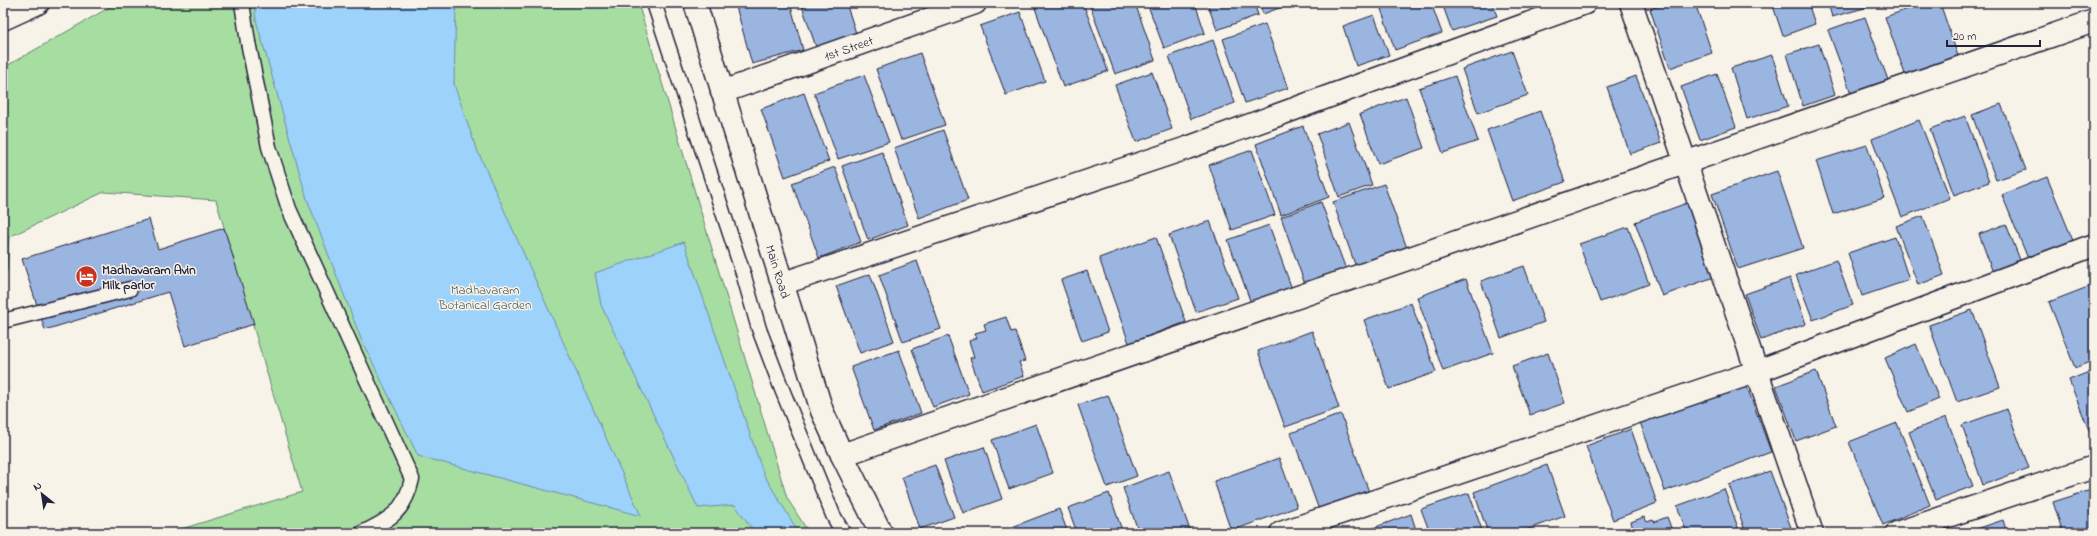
<svg xmlns="http://www.w3.org/2000/svg" width="2097" height="536" font-family="'Indie Flower',sans-serif">
<rect width="100%" height="100%" fill="#f7f3e8"/>
<filter id="ink" filterUnits="userSpaceOnUse"><feTurbulence type="fractalNoise" baseFrequency=".025" numOctaves="2"/><feDisplacementMap in="SourceGraphic" scale="8" xChannelSelector="R" yChannelSelector="G"/><feConvolveMatrix kernelMatrix="1 2 1 2 8 2 1 2 1" color-interpolation-filters="sRGB"/></filter>
<g filter="url(#ink)">
<!-- green -->
<path fill="#a6dea1" stroke="#64806e" d="M117 3H638L787 498 809 533H168L302 492 216 200 104 192 9 237 7 271 3 272V68Z"/>
<!-- water -->
<path fill="#9dd2fb" stroke="#6c8cae" d="M254 3H456L454 84 475 145 641 516 418 456 361 339 307 199 256 20Z
M684 242 764 475 799 533H755L735 505 698 508 601 305 595 273Z"/>
<!-- building -->
<path fill="#9bb5e1" stroke="#22223b" d="M735 3H790L803 50 752 64Z
M801 3H846L857 36 817 50Z
M1050 3H1083L1108 71 1063 87 1035 8Z
M1089 3H1135L1155 60 1115 74Z
M1147 3H1195L1205 33 1164 48Z
M1207 3H1254L1258 15 1217 30Z
M1259 3H1293L1263 14Z
M1379 3H1431L1442 33 1395 50Z
M1442 3H1492L1497 16 1452 31Z
M1669 3H1695L1712 53 1670 68 1650 9Z
M1772 3H1808L1815 24 1783 36Z
M1828 3H1866L1868 7 1832 17Z
M1925 3H1940L1959 59 1906 77 1885 17Z
M1020 12 1045 81 1006 95 980 26Z
M1374 15 1389 55 1356 66 1343 26Z
M1865 17 1888 80 1851 93 1828 30Z
M1265 24 1288 88 1245 103 1223 39Z
M1213 40 1235 103 1191 119 1169 56Z
M1819 44 1835 95 1803 106 1787 54Z
M1512 51 1528 95 1478 113 1462 69Z
M920 53 945 125 901 140 876 69Z
M1772 55 1788 106 1747 119 1731 68Z
M1152 72 1172 129 1136 142 1115 85Z
M1717 74 1736 127 1700 140 1681 87Z
M864 75 889 142 838 159 814 93Z
M1455 76 1478 141 1443 153 1419 88Z
M1636 76 1661 143 1630 154 1607 87Z
M804 93 829 161 785 177 761 109Z
M1406 97 1424 148 1378 164 1360 114Z
M2001 104 2026 170 1996 180 1972 115Z
M1540 111 1565 182 1512 201 1487 130Z
M1965 116 1989 182 1954 195 1930 129Z
M1919 120 1950 198 1902 217 1872 139Z
M1349 122 1372 185 1339 197 1317 134Z
M1303 126 1329 197 1281 215 1256 144Z
M943 130 968 200 919 218 894 148Z
M1867 145 1884 198 1833 214 1816 161Z
M1252 150 1275 215 1232 230 1209 165Z
M882 152 908 225 868 240 842 166Z
M835 167 861 242 819 258 792 183Z
M1777 171 1803 248 1738 269 1712 194Z
M2047 177 2076 248 2031 266 2002 195Z
M1384 184 1408 251 1357 270 1333 202Z
M1321 202 1348 275 1307 290 1281 217Z
M1687 203 1714 277 1662 296 1635 222Z
M1923 216 1944 275 1918 285 1896 226Z
M149 219 158 249 224 228 254 324 185 346 168 292 45 330 22 259Z
M1210 221 1238 298 1196 312 1169 235Z
M2006 224 2024 270 1996 281 1979 234Z
M1269 225 1293 292 1252 306 1228 240Z
M1628 227 1649 284 1600 302 1579 244Z
M1156 237 1186 322 1129 343 1099 258Z
M1895 237 1909 280 1862 296 1848 253Z
M1836 260 1853 305 1813 320 1796 275Z
M917 261 941 329 903 342 879 275Z
M1524 266 1544 322 1501 338 1481 281Z
M1087 271 1108 332 1082 341 1061 280Z
M870 274 894 341 860 353 836 286Z
M1790 278 1806 324 1761 340 1745 294Z
M1466 279 1493 353 1443 371 1417 297Z
M2093 285 2094 360 2075 368 2049 302Z
M1411 303 1436 372 1389 389 1364 320Z
M1972 310 2000 387 1957 402 1929 325Z
M1006 317 1011 332 1015 331 1025 361 1019 362 1024 376 982 391 970 358 974 357 969 341 977 338 975 333 986 330 984 324Z
M1312 331 1339 408 1285 427 1258 351Z
M948 336 969 394 933 407 912 349Z
M1916 344 1939 399 1908 412 1885 358Z
M899 350 921 413 874 430 851 367Z
M1548 353 1565 403 1530 415 1512 366Z
M2094 370V443L2069 380Z
M1816 371 1836 426 1796 441 1776 386Z
M1746 384 1771 452 1665 491 1640 422Z
M1108 395 1137 476 1107 487 1078 405Z
M2007 409 2029 468 1983 485 1962 425Z
M1341 414 1369 492 1319 510 1291 433Z
M1946 417 1973 486 1936 500 1909 432Z
M1897 423 1930 505 1883 525 1849 442Z
M1036 424 1053 473 1009 489 992 440Z
M1631 429 1657 503 1613 520 1586 446Z
M984 447 1002 499 963 513 944 461Z
M1279 458 1297 507 1231 531 1214 481Z
M935 465 954 517 920 529 902 477Z
M1547 465 1565 516 1518 533H1488L1474 492Z
M1169 471 1191 533H1139L1123 488Z
M1770 471 1793 533H1746L1729 485Z
M1724 489 1740 533H1687L1677 506Z
M2094 489V533H2063L2053 502Z
M1109 493 1123 533H1077L1068 508Z
M1469 493 1483 533H1430L1421 509Z
M1059 509 1068 533H1014L1012 527Z
M1411 514 1417 533H1375L1373 528Z
M1644 517 1647 522 1653 520 1654 522 1667 517 1673 533H1634L1631 522Z
M2003 520 2007 533H1965Z
M1554 530 1555 533H1545Z"/>
<g fill="none" stroke-linecap="round" stroke-linejoin="round">
<defs>
<path id="service" d="M242 3 248 42 269 147 289 209 412 479C405 511 390 520 362 533
M654 3 743 273 759 329 781 387 833 515 843 533
M3 321 130 289"/>
<g id="minor">
<path d="M1631 3 1812 533"/>
<path id="s1" d="M722 92 975 3"/>
<path d="M784 283 1187 148 1585 3"/>
<path d="M842 455 2094 21"/>
<path d="M1281 533 1758 371 2094 245"/>
<path d="M1897 533 2094 467"/>
</g>
<g id="tertiary">
<path id="s2" d="M695 3 822 411 842 455 881 533"/>
<path d="M3 19 38 3"/>
</g>
</defs>
<!-- service casing -->
<use href="#service" stroke="#22223b" stroke-width="17"/>
<!-- minor casing -->
<use href="#minor" stroke="#22223b" stroke-width="25"/>
<!-- tertiary casing -->
<use href="#tertiary" stroke="#22223b" stroke-width="25"/>
<!-- service -->
<use href="#service" stroke="#f7f3e8" stroke-width="14"/>
<!-- minor -->
<use href="#minor" stroke="#f7f3e8" stroke-width="22"/>
<!-- tertiary -->
<use href="#tertiary" stroke="#f7f3e8" stroke-width="22"/>
</g>
</g>
<!-- icons -->
<defs>
<symbol id="hotel-disc" viewBox="-11 -11 22 22"><circle r="9.5" fill="#c8321e" stroke="#f7f3e8"/><path d="M-6-4.5h1.5V1H6V5H4.5V3h-9V5H-6ZM-4 0a1.8 1.8 0 1 1 3.6 0ZM.5 0V-2.5h3Q6-2.5 6 0Z" fill="#fff"/></symbol>
</defs>
<g fill-rule="evenodd">
<use href="#hotel-disc" x="74" y="264" width="25" height="25"/>
</g>
<g text-anchor="middle" stroke-width="3" stroke-linejoin="round" paint-order="stroke">
<!-- street labels -->
<g font-size="13" fill="#22223b" stroke="#f7f3e8">
<text dy="5" stroke="none"><textPath href="#s1" startOffset="134">1st Street</textPath></text>
<text dy="5" stroke="none"><textPath href="#s2" startOffset="281">Main Road</textPath></text>
</g>
<!-- poi labels -->
<g font-size="13" font-weight="bold" fill="#22223b" stroke="#f7f3e8" text-anchor="start">
<text x="102" y="274">Madhavaram Avin<tspan x="102" dy="15">Milk parlor</tspan></text>
</g>
<!-- park labels -->
<g font-size="13" fill="#4a5a5a" stroke="#f7f3e8">
<text x="485" y="294">Madhavaram<tspan x="485" dy="15">Botanical Garden</tspan></text>
</g>
</g>
<!-- margin -->
<rect width="2097" height="536" fill="none" stroke="#f7f3e8" stroke-width="16"/>
<rect x="8" y="8" width="2081" height="520" fill="none" stroke="#22223b" stroke-width="1.5" filter="url(#ink)"/>
<!-- north arrow -->
<g transform="translate(42 494) rotate(330)" stroke="#f7f3e8" stroke-width="3" paint-order="stroke">
<path d="M0-3L7 15L0 10L-7 15Z" fill="#22223b"/>
<text y="-6" font-size="11" font-weight="bold" text-anchor="middle" fill="#22223b">N</text>
</g>
<!-- scale -->
<path d="M1947 40v6h93v-6" fill="none" stroke="#22223b" stroke-width="2"/>
<text x="1953" y="40" font-size="12" fill="#22223b" stroke="#f7f3e8" stroke-width="3" paint-order="stroke">20 m</text>
</svg>
